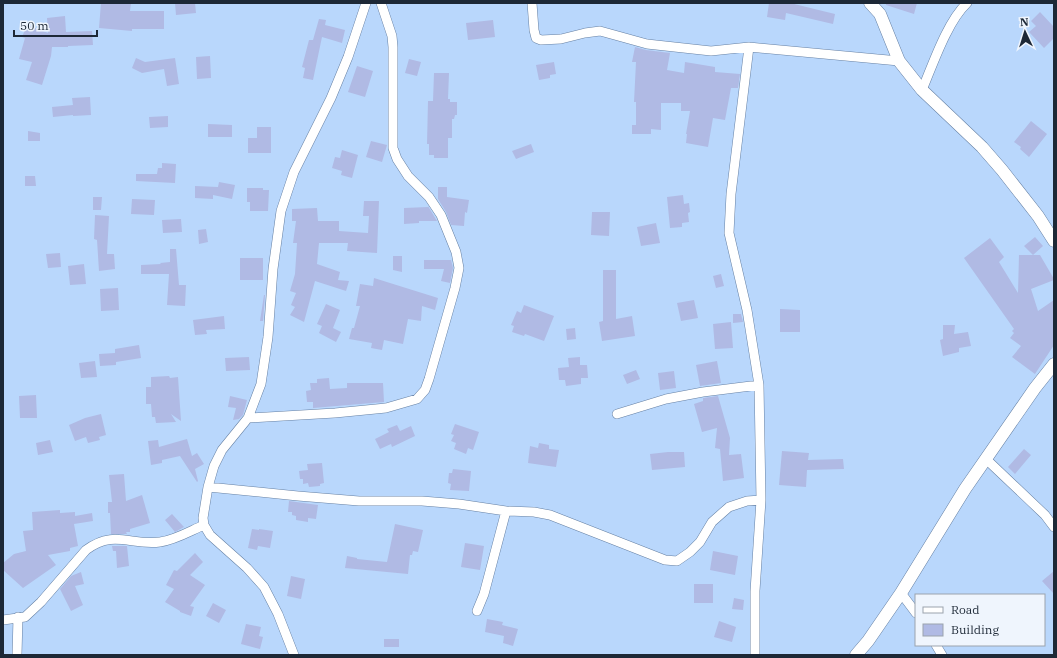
<svg xmlns="http://www.w3.org/2000/svg" width="1057" height="658" font-family="'IBM Plex Serif',serif">
<rect width="100%" height="100%" fill="#b9d7fc"/>
<!-- building -->
<path fill="#b0bae4" d="M101 3H131L130 11H164V29H132V31L99 28Z
M175 3H195L196 13 176 15Z
M769 3H790L835 14 833 24 786 13 785 20 767 17Z
M886 3H917L914 14 886 5Z
M1040 12 1054 27V38L1044 48 1029 32 1036 26 1031 21Z
M65 16 66 32 92 31 93 45 68 46V47H52L51 56 42 85 26 80 32 62 19 59 25 38 22 37 27 25 48 33 47 18Z
M319 19 326 20 325 25 345 30 342 43 322 37 313 80 303 78 305 68 302 67 309 40H313Z
M493 20 495 37 468 40 466 23Z
M635 47 646 50 670 53 667 70 684 73 685 62 715 67V72L740 74 738 88H731L725 120 713 118 708 147 686 143 687 134H686L690 111H681V103H661V130L651 129V134H632V125H636V102H634L636 62H632Z
M210 56 211 78 197 79 196 57Z
M136 58 145 62 175 58 179 84 167 86 164 69 142 73 132 68Z
M409 59 421 62 417 76 405 73Z
M554 62 556 74 550 75V78L539 80 536 65Z
M357 66 373 71 365 97 348 92Z
M434 73H449L448 99H450V102H457V115H455L454 119H452V138H448V158H434V155H429V144H427L428 101H433Z
M90 97 91 115 73 116V115L53 117 52 107 73 105 72 98Z
M168 116V127L150 128 149 117Z
M1031 121 1047 134 1029 157 1020 149 1021 147 1014 142Z
M208 124 232 125V137H208Z
M257 127H271V153H248V138H257Z
M28 131 40 133V141H28Z
M371 141 387 145 382 162 366 157Z
M531 144 534 152 516 159 512 151Z
M342 150 358 155 352 178 341 175 342 171 332 168 335 157 340 158Z
M162 163 176 164 175 183 136 181V174H157L158 168H162Z
M25 176H35L36 186H25Z
M219 182 235 185 232 199 213 195V199L195 198V186L218 187Z
M438 187H447V197L469 200 467 213 465 212 464 226 451 225 446 212 438 199Z
M247 188H263V190H269L268 211H250V202H247Z
M683 195 684 204 689 203 690 212 688 213 689 222 682 223V227L670 228 667 197Z
M93 197H102L101 210H93Z
M132 199 155 200 154 215 131 214Z
M364 201H379L377 253 347 251 348 243H319L317 264 340 272 338 280 349 281 346 291 315 281 304 322 290 315 295 307 291 305 296 293 290 291 295 274 297 243H293L296 221H292V209L317 208 318 221H339V231L368 233 369 216H363Z
M428 206 437 221H419V223L404 224V208L428 207Z
M592 212H610L609 236 591 235Z
M95 215 109 216 107 254H114L115 269 99 271 97 240 94 239Z
M181 219 182 232 163 233 162 220Z
M656 223 660 243 641 246 637 227Z
M206 229 208 242 199 244 198 230Z
M1035 237 1043 246 1033 255 1024 246Z
M990 238 1004 257 999 262 1018 293 1019 255H1040L1054 279V280L1031 289 1038 311 1054 300V345L1035 374 1012 357 1021 346 1010 338 1014 333 1012 331 1014 329 964 258Z
M170 249H176L179 285H186L185 306 167 305 169 274H141V265L161 264 160 263 170 262Z
M60 253 61 267 48 268 46 254Z
M393 256H402V272L393 270Z
M240 258H263V280H240Z
M424 260H451L453 268 450 283 441 281 444 269H424Z
M84 264 86 284 70 285 68 266Z
M603 270H616V319L632 316 635 336 602 341 599 322 603 321Z
M721 274 724 286 716 288 713 276Z
M374 278 438 298 435 310 422 306 421 321 408 319 403 344 384 340 382 350 371 348 372 343 349 339 352 328H354L360 306H356L360 284 373 286Z
M118 288 119 310 101 311 100 289Z
M264 295H265L263 321H260Z
M694 300 698 318 681 321 677 303Z
M326 304 340 310 333 328 341 332 336 342 319 333 322 326 317 324Z
M524 305 554 316 544 341 525 334 524 336 512 332 514 326 511 325 517 311 521 313Z
M780 309 800 310V332H780Z
M733 314H741L743 322 733 323Z
M224 316 225 329 206 330 207 334 195 335 193 320Z
M731 322 733 348 715 349 713 324Z
M943 325H955L954 334 968 332 971 346 959 348V352L943 356 940 340 943 339Z
M575 328 576 339 567 340 566 329Z
M139 345 141 358 116 362V365L100 366 99 354 115 353V349Z
M249 357 250 370 226 371 225 358Z
M580 357V365H587L588 378H581V384L566 386 565 380H559L558 368 569 367 568 358Z
M95 361 97 377 81 378 79 363Z
M717 361 721 383 700 386 696 365Z
M636 370 640 379 627 384 623 375Z
M674 371 676 388 660 390 658 373Z
M169 376 170 378 178 377 181 421 171 414 176 422 156 423 155 417H152L151 404H146V387H151V377Z
M329 378 330 389 347 388V383H383L384 402 313 408V402H307L306 391 311 390 310 383H317V379Z
M36 395 37 418H20L19 396Z
M230 396 247 400 243 415 239 419 233 420 236 408 228 407Z
M718 396 730 438 729 455 741 454 744 478 723 481 720 449 715 448 717 428 702 432 694 404 703 401V398Z
M101 414 106 435 99 437 100 440 88 443 86 437 75 441 69 425 85 418Z
M455 424 479 432 473 450 468 448 466 454 454 449 456 443 451 441 454 435 451 434Z
M397 425 400 431 411 426 415 436 392 447 391 444 380 449 375 439 389 432 387 429Z
M187 439 192 456 197 453 204 464 195 469 198 481 197 482 180 456 162 460V463L151 465 148 441 158 440 159 447Z
M50 440 53 452 38 455 36 443Z
M539 443 549 445V449L559 450 556 467 528 463 530 446 538 448Z
M1024 449 1031 455 1015 474 1008 467Z
M782 451 809 453 808 460 843 459 844 469 807 470 806 487 779 485Z
M668 452H684L685 467 652 470 650 454Z
M322 463 324 483 320 484V486L309 487 308 483 303 484V479H300L299 471 308 470 307 464Z
M453 469 471 471 469 491 450 490 451 484 448 483 449 473H452Z
M124 474 126 501 142 495 150 523 130 529V532H126L127 534H111L110 513H108V502H112L109 475Z
M289 501 318 505 316 519 308 518V522L296 520V516L292 515V512H288Z
M60 510V513L75 512V516L92 513 93 521 74 524 78 546 70 548V551L48 555 56 565 23 588 3 570V563L14 554 26 551 23 531 33 530 32 512Z
M172 514 184 527 175 532 165 520Z
M395 524 423 530 418 552 413 551 412 555H410L408 574 345 568 347 556 357 558V559L387 562Z
M252 529 259 530V529L273 531 270 548 258 546 257 550 248 548Z
M465 543 484 546 480 570 461 567Z
M112 546H127L129 566 117 568 116 551H113Z
M713 551 738 556 735 575 710 570Z
M195 553 203 562 190 575 205 585 190 606 194 607 191 616 180 612V611L165 602 174 589 166 585 174 570 177 571Z
M1054 571V594L1042 581Z
M81 572 84 584 75 586 83 605 71 611 60 589 71 576Z
M291 576 305 579 301 599 287 596Z
M694 584H713V603H694Z
M734 598 744 600 743 610 732 609Z
M213 603 226 610 219 623 206 616Z
M487 619 503 622 502 625 518 629 513 646 503 643 504 636 485 632Z
M719 621 736 627 732 642 714 637Z
M246 624 261 627 259 636 263 637 260 649 241 644Z
M384 639H399V647H384Z"/>
<g fill="none" stroke-linecap="round" stroke-linejoin="round">
<defs>
<path id="street" d="M532 3 534 30 536 38 541 40 561 39 585 33 600 31 647 44 711 51 749 47 899 61
M749 47 731 194 729 233 747 310 759 385 761 500 755 591V655
M922 90C933 64 947 22 967 3
M617 414 666 399 703 392 759 385
M248 418 335 413 386 408 417 399 425 390 429 379 455 288 459 268 456 252 441 215 429 197 408 176 397 159 393 148V47L392 36 381 3
M986 459 1045 515 1054 527
M208 487 298 496 359 501H422L459 504 506 511 484 594 477 611
M506 511 534 512 550 515 665 560 677 561 690 552 700 542 712 522 729 507 747 501 761 500
M901 593 916 613
M3 620 25 617 41 602 86 550C114 529 131 546 160 542 175 540 190 531 204 525
M936 645 942 655
M17 655 18 617
M294 655 278 614 264 587 247 568 210 535 204 525 203 518 208 487 214 466 222 450 248 418 261 384 268 337 273 269 281 211 294 172 331 98 348 57 366 3"/>
<path id="secondary" d="M870 3 880 14 899 61 922 90 982 147 1002 170 1038 216 1054 241
M856 655 868 641 901 593 965 489 1035 388 1054 364"/>
</defs>
<!-- street casing -->
<use href="#street" stroke="#6681a4" stroke-width="10"/>
<!-- secondary casing -->
<use href="#secondary" stroke="#6681a4" stroke-width="13"/>
<!-- street -->
<use href="#street" stroke="#fff" stroke-width="9"/>
<!-- secondary -->
<use href="#secondary" stroke="#fff" stroke-width="12"/>
</g>
<!-- border -->
<rect width="1057" height="658" fill="none" stroke="#1d2836" stroke-width="8"/>
<!-- legend -->
<rect x="915" y="594" width="130" height="52" fill="#eff5fd" stroke="#9ba3ad"/>
<rect x="923" y="607" width="20" height="6" fill="#ffffff" stroke="#9ba3ad"/>
<text x="951" y="614" font-size="12" fill="#1d2836">Road</text>
<rect x="923" y="624" width="20" height="12" fill="#b0bae4" stroke="#9ba3ad"/>
<text x="951" y="634" font-size="12" fill="#1d2836">Building</text>
<!-- north arrow -->
<g transform="translate(1025 32) rotate(356)" stroke="#eff5fd" stroke-width="3" paint-order="stroke">
<path d="M0-3L7 15L0 10L-7 15Z" fill="#1d2836"/>
<text y="-6" font-size="11" font-weight="bold" text-anchor="middle" fill="#1d2836">N</text>
</g>
<!-- scale -->
<path d="M14 30v6h83v-6" fill="none" stroke="#1d2836" stroke-width="2"/>
<text x="20" y="30" font-size="12" fill="#1d2836" stroke="#eff5fd" stroke-width="3" paint-order="stroke">50 m</text>
</svg>
